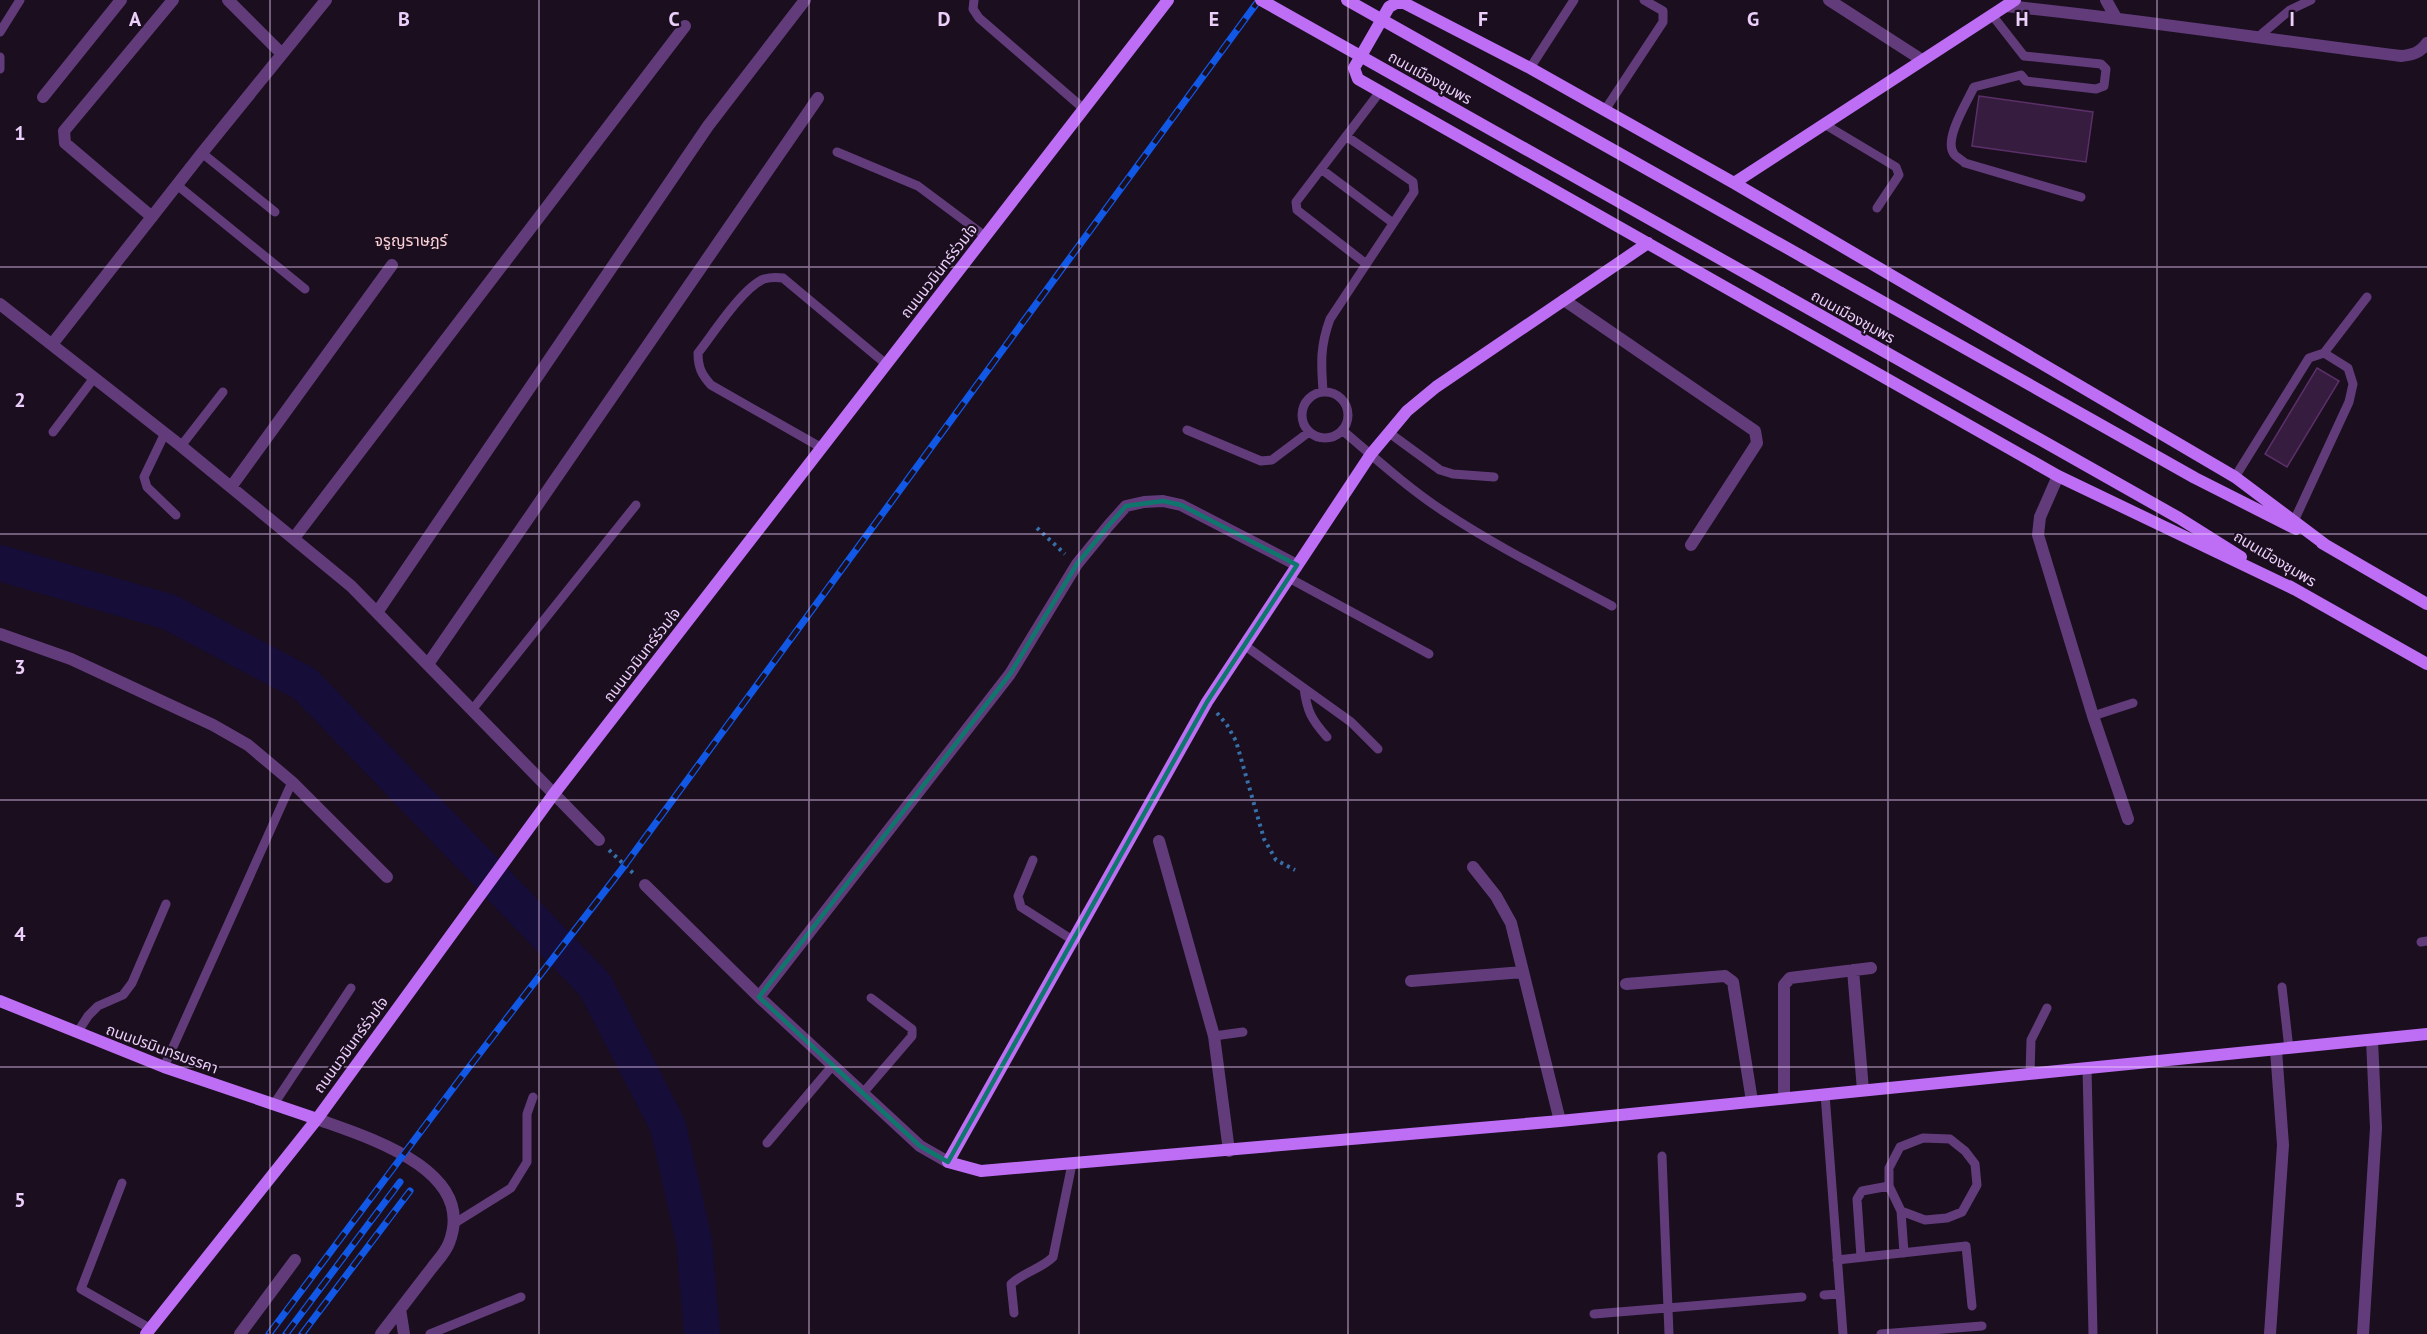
<svg xmlns="http://www.w3.org/2000/svg" width="2427" height="1334" font-family="'PT Sans','Noto Sans Thai',sans-serif">
<rect width="100%" height="100%" fill="#1a0e1f"/>
<g fill="none" stroke-linecap="round" stroke-linejoin="round">
<!-- stream -->
<path stroke="#160d39" stroke-width="6" d="M702 1333 703 1334"/>
<!-- river -->
<path stroke="#160d39" stroke-width="36" d="M0 563 169 612 305 684 595 985 668 1126 694 1241 702 1334"/>
</g>
<!-- building -->
<path fill="#361c3e" stroke="#5b2f68" stroke-width="1.5" d="M1979 96 2093 112 2086 162 1972 146Z
M2317 368 2339 381 2287 467 2265 454Z"/>
<g fill="none" stroke-linecap="round" stroke-linejoin="round">
<!-- path -->
<path stroke="#376fa8" stroke-width="4" stroke-dasharray="3 4.5" stroke-linecap="butt" d="M1037 528 1065 554
M1217 713 1227 725 1236 741 1264 839 1276 860 1295 870
M609 850 634 874"/>
<!-- lane -->
<path stroke="#623c7a" stroke-width="9" d="M974 0 973 9 979 18 1084 109
M1992 15 2024 56 2101 64 2106 69 2104 86 2096 89 2026 81 2021 75
M0 32 20 0
M2257 38 2290 10 2311 0
M0 57V69
M1530 68 1574 0
M2021 75 1974 87C1967 102 1943 140 1954 154 1956 157 1962 160 1965 163L2081 197
M1605 110 1663 22V11L1644 0
M1824 124 1896 167 1899 175 1877 208
M837 152 918 186 985 236
M202 153 275 212
M1321 169 1393 223
M177 185 305 289
M1365 263 1297 210 1296 202 1379 93
M2324 353 2367 297
M1323 391C1321 363 1320 346 1330 319L1414 192 1413 182 1346 136
M1302 415a23 23 0 1 1 46 0a23 23 0 1 1-46 0Z
M1187 430 1261 461 1272 460 1309 432
M1342 430C1375 458 1407 487 1443 511 1497 547 1556 576 1612 606
M53 432 94 378
M1388 432 1440 470 1453 474 1494 477
M165 433 144 477 147 487 176 515
M181 446 223 392
M822 448 711 385C702 375 698 368 698 353 713 334 743 287 764 279 771 277 776 277 783 278L886 364
M2235 477 2309 358 2324 353 2348 368 2353 384 2349 402 2294 521
M1289 578 1429 654
M1244 645 1351 722 1378 749
M1304 688C1307 711 1311 719 1327 737
M472 710 636 505
M2093 716 2133 703
M1033 860 1018 896 1021 907 1071 939
M2421 942 2427 941
M2282 987 2289 1049
M77 1033 88 1016 98 1006 123 995 132 983 166 904
M1214 1036 1243 1032
M164 1067 292 782
M2087 1068 2093 1334
M2030 1074 2031 1040 2047 1008
M863 1093 912 1036V1029L871 998
M1825 1094 1843 1334
M274 1104 351 988
M767 1143 833 1065
M1662 1156 1669 1334
M122 1183 81 1289 151 1329
M1901 1211 1925 1220 1947 1218 1962 1212 1977 1185 1975 1164 1965 1151 1950 1139 1923 1138 1900 1147 1889 1168V1186L1901 1211 1904 1253
M455 1223 511 1188 527 1162V1114L533 1097
M1861 1257 1857 1199 1862 1191 1889 1186
M1837 1260 1966 1246 1972 1306
M1824 1295 1840 1294
M1014 1313 1011 1284C1024 1272 1041 1269 1053 1257L1072 1164
M1594 1314 1802 1297
M430 1334 521 1297
M1881 1334 1982 1326"/>
<!-- street -->
<path stroke="#623c7a" stroke-width="12" d="M228 0 281 53
M1829 0 1922 60
M2106 0 2115 16
M2006 6C2138 19 2269 40 2401 56 2412 55 2420 53 2427 43
M43 97 121 0
M152 217 65 143 64 131 173 0
M1564 300 1755 431 1757 443 1691 545
M0 304 181 446 351 586 599 840
M53 343 202 153 326 0
M2058 476 2040 517 2038 535 2093 716 2128 819
M231 487 392 265
M294 538 685 26
M378 611 708 126 805 0
M0 634 71 659 213 725 248 745 292 782 387 877
M428 664 818 98
M1159 841 1214 1036 1229 1151
M1473 867 1496 896 1511 923 1560 1121
M645 885 759 997 920 1146 948 1162
M1853 970 1863 1090
M1411 981 1523 972
M1626 984 1725 976 1733 982 1752 1101
M759 997 1010 674 1077 564 1109 525 1126 506 1144 502 1163 501 1181 505 1297 565
M1784 1098V985L1790 978 1871 968
M317 1119C367 1137 478 1170 449 1243 446 1252 437 1261 431 1269 414 1291 398 1312 381 1334
M400 1309 404 1334
M240 1334 295 1260
M2270 1334 2283 1145 2276 1050
M2363 1334 2376 1128 2372 1040"/>
<!-- secondary -->
<path stroke="#bd6ef4" stroke-width="12" d="M1734 183 2015 0
M1648 243 1436 387 1407 411 1371 454 1207 702 948 1162 981 1171 1560 1121 2427 1034
M1803 257 2195 478 2296 529
M1781 293 2179 518 2241 557
M2322 543 2427 604
M2289 586 2427 664
M2294 589 2058 476 1358 79 1354 68 1389 7 1396 3H1404L1530 68 1734 183 2235 477 2327 546
M0 1001 164 1067 317 1119
M146 1334 317 1119 553 795 1168 0"/>
<defs>
<path id="rail" d="M269 1334 463 1075 625 865 1259 0
M286 1334 400 1182
M302 1334 410 1191"/>
</defs>
<!-- rail casing -->
<use href="#rail" stroke="#1158e6" stroke-width="7"/>
<!-- rail -->
<use href="#rail" stroke="#1a0e1f" stroke-width="4.5" stroke-dasharray="14" stroke-linecap="butt"/>
<!-- secondary-bridge -->
<path stroke="#bd6ef4" stroke-width="12" d="M1261 0 1781 293
M1347 0 1803 257"/>
</g>
<!-- marked area -->
<path fill="none" stroke="#0f766e" stroke-width="4.5" stroke-linejoin="round" d="M1163 501 1181 505 1297 565 1207 702 948 1162 920 1146 759 997 1010 674 1077 564 1109 525 1126 506Z"/>
<!-- grid -->
<path fill="none" stroke="#edcffb" stroke-width="1.5" stroke-opacity="0.55" d="M270 0V1334M539 0V1334M809 0V1334M1079 0V1334M1348 0V1334M1618 0V1334M1888 0V1334M2157 0V1334M0 267H2427M0 534H2427M0 800H2427M0 1067H2427"/>
<g text-anchor="middle" stroke-width="4.5" stroke-linejoin="round" paint-order="stroke">
<!-- street labels -->
<g font-size="15" fill="#edcffb" stroke="#1a0e1f">
<text transform="translate(1430 78) rotate(29)" y="5">ถนนเมืองชุมพร</text>
<text transform="translate(939 271) rotate(-52)" y="5">ถนนนวมินทร์ร่วมใจ</text>
<text transform="translate(1853 317) rotate(29)" y="5">ถนนเมืองชุมพร</text>
<text transform="translate(2275 559) rotate(31)" y="5">ถนนเมืองชุมพร</text>
<text transform="translate(642 655) rotate(-52)" y="5">ถนนนวมินทร์ร่วมใจ</text>
<text transform="translate(351 1045) rotate(-54)" y="5">ถนนนวมินทร์ร่วมใจ</text>
<text transform="translate(162 1049) rotate(20)" y="5">ถนนปรมินทรมรรคา</text>
</g>
<!-- neighbourhood labels -->
<g font-size="16" fill="#fcd1d4" stroke="#1a0e1f">
<text x="411" y="246">จรูญราษฎร์</text>
</g>
</g>
<g font-size="20" text-anchor="middle" font-weight="bold" fill="#edcffb" stroke="#1a0e1f" stroke-width="4.5" stroke-linejoin="round" paint-order="stroke">
<text x="135" y="26">A</text>
<text x="404" y="26">B</text>
<text x="674" y="26">C</text>
<text x="944" y="26">D</text>
<text x="1214" y="26">E</text>
<text x="1483" y="26">F</text>
<text x="1753" y="26">G</text>
<text x="2022" y="26">H</text>
<text x="2292" y="26">I</text>
<text x="20" y="140">1</text>
<text x="20" y="407">2</text>
<text x="20" y="674">3</text>
<text x="20" y="941">4</text>
<text x="20" y="1207">5</text>
</g>
</svg>
